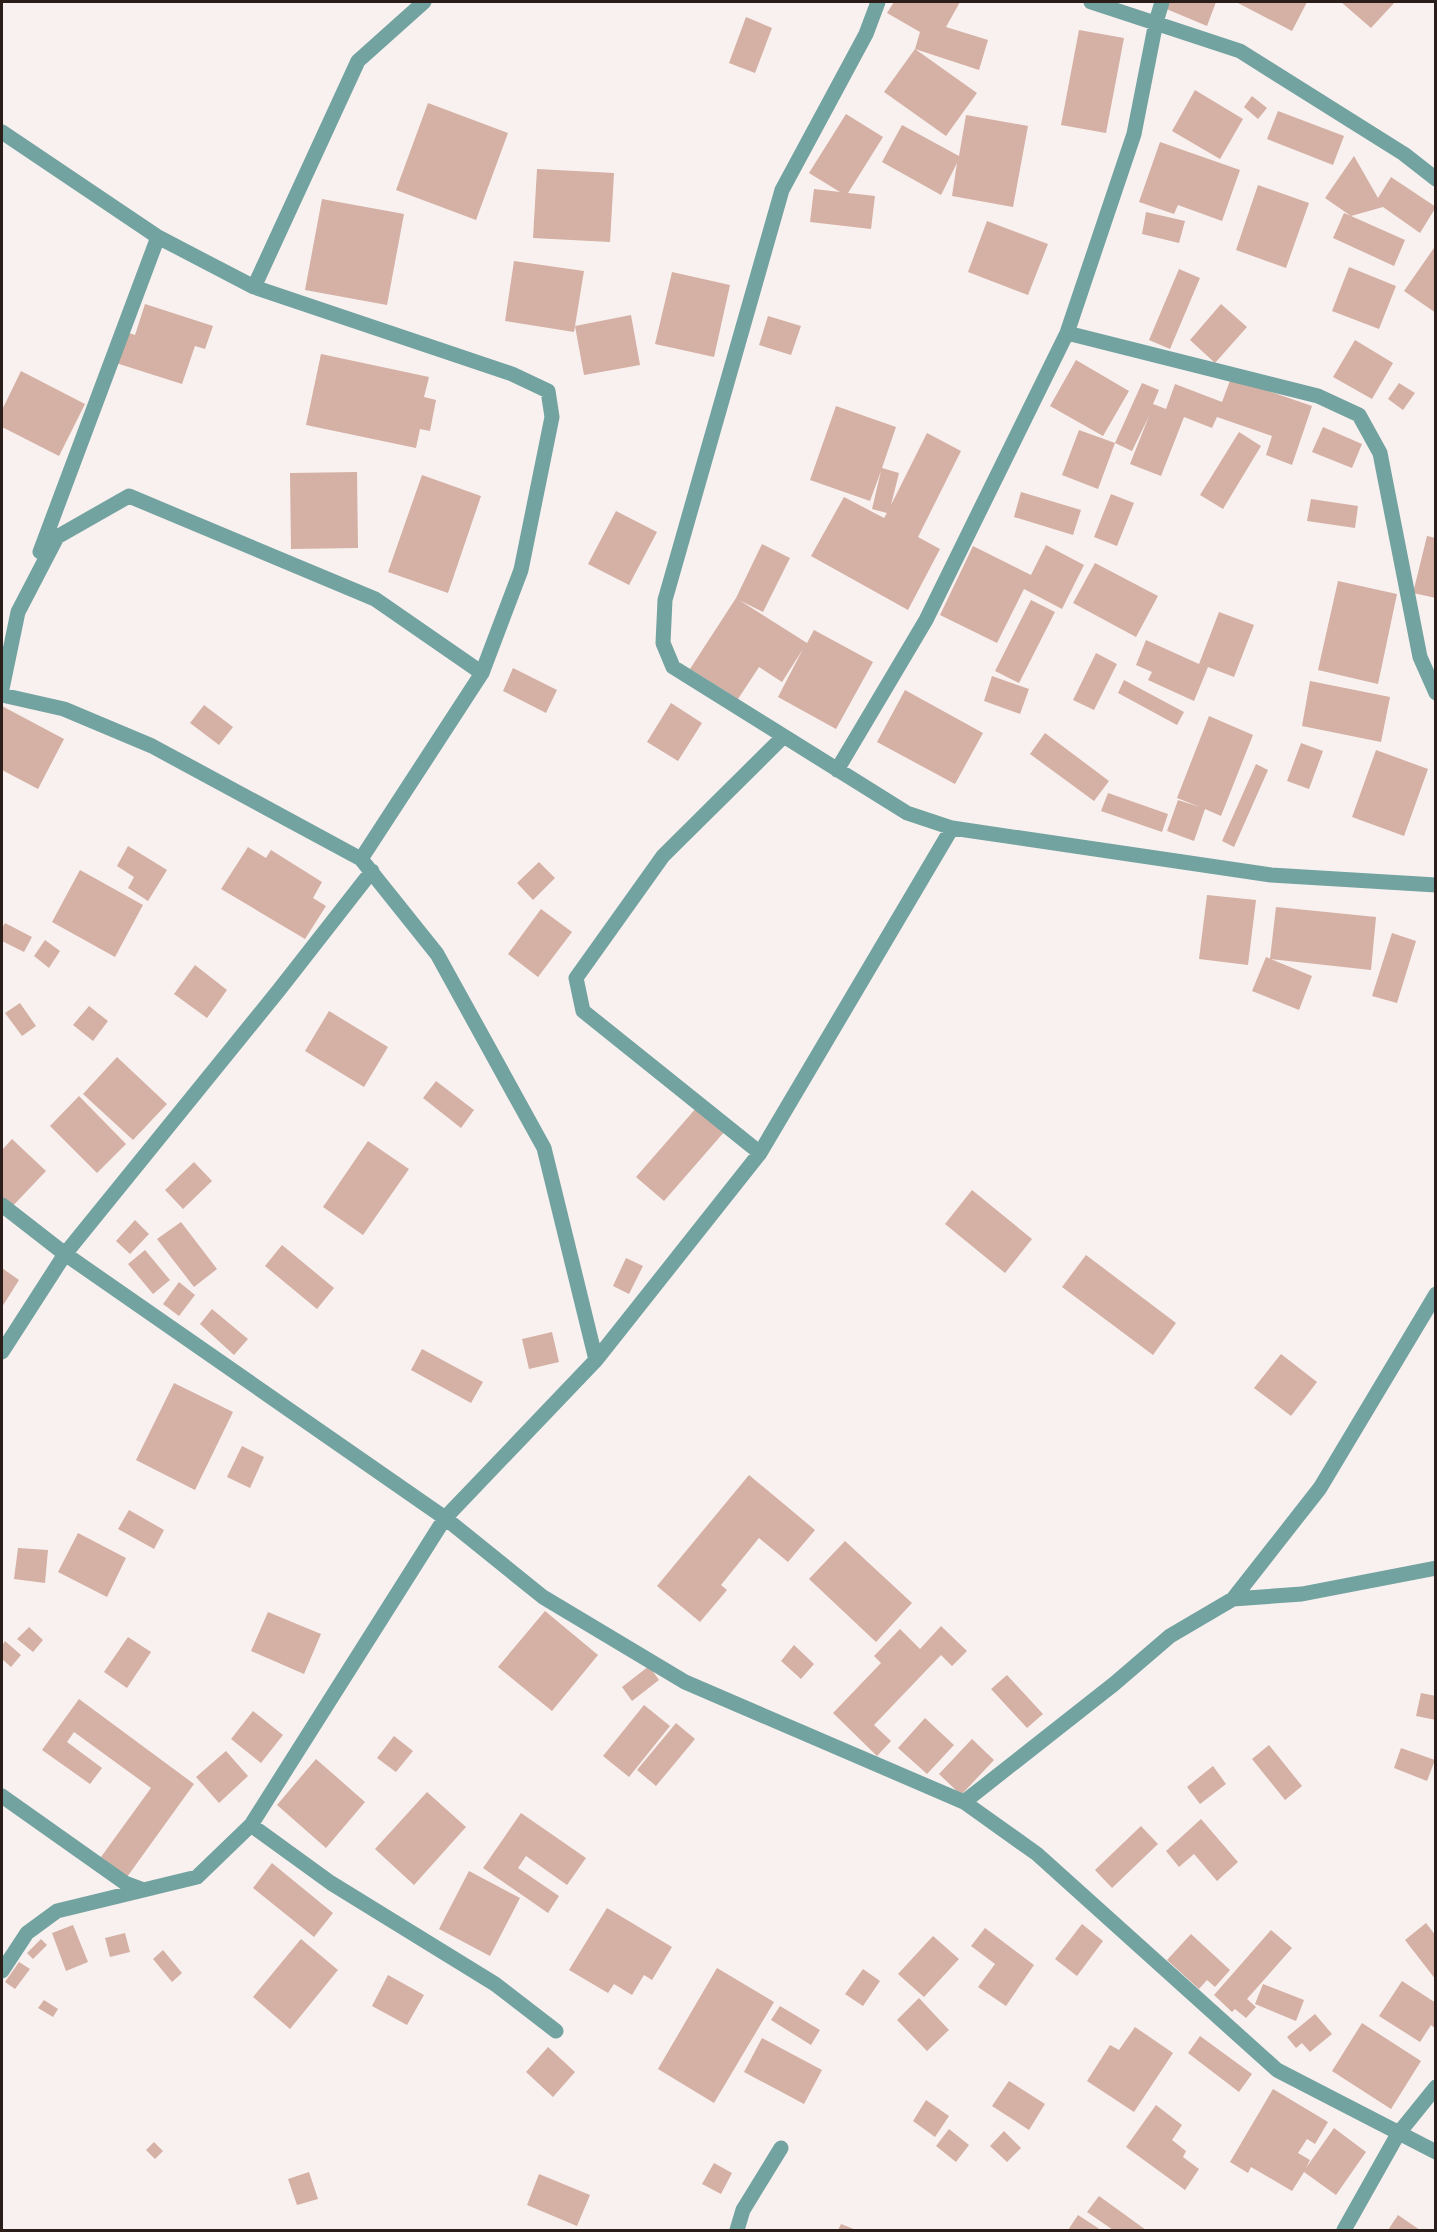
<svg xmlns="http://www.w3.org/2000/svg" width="1437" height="2232" font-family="Quicksand,sans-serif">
<rect width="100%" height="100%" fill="#f9f1ef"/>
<!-- building -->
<path fill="#d5b0a4" d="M894 2H960L946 27 988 40 979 70 915 49 920 32 887 13Z
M1166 2H1216L1207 26 1164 8Z
M1236 2H1307L1292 31Z
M1341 2H1395L1371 28Z
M746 17 772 28 755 73 729 63Z
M1079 30 1124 38 1106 133 1061 125Z
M915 49 977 93 946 136 884 92Z
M1195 90 1243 119 1220 159 1172 131Z
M1252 96 1267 108 1258 119 1244 107Z
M428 103 508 133 476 220 396 190Z
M1278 111 1344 136 1333 165 1267 139Z
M846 114 883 137 848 193 875 196 871 229 810 222 814 189 840 192 809 173Z
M966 115 1028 126 1013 207 952 196 957 163 941 195 882 162 902 125 959 156Z
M1160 142 1240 170 1222 221 1178 205 1174 214 1139 202Z
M1354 156 1378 198 1391 177 1436 207 1420 233 1383 207 1351 216 1405 240 1394 266 1333 238 1344 213 1351 216 1325 198Z
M537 169 614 173 610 242 533 238Z
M1258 185 1309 203 1286 268 1236 250Z
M322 199 404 214 387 305 305 290Z
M1146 212 1185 221 1179 243 1142 234Z
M987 221 1048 244 1028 295 968 272Z
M1436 245V313L1404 291Z
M514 261 584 271 574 332 505 321Z
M1349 267 1396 286 1379 329 1332 311Z
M1179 269 1200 278 1170 349 1149 340Z
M672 272 730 285 714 357 655 344Z
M145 304 213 326 205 349 195 346 182 384 116 363 126 332 135 335Z
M1221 304 1247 327 1215 363 1190 340Z
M631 315 640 365 584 375 575 326Z
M768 316 801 326 791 355 759 345Z
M1355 340 1393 363 1372 399 1333 377Z
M321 354 429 377 424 397 436 400 430 431 420 429 416 448 306 425Z
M1076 360 1129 391 1103 436 1050 406Z
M21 371 85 404 59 456 2 427V410Z
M1231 378 1312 406 1292 465 1266 455 1272 436 1217 417 1212 428 1184 417 1161 476 1130 464 1149 416 1132 451 1115 443 1142 383 1159 390 1153 404 1166 409 1175 384 1222 402Z
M1399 383 1415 393 1403 410 1388 399Z
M836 406 896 427 882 468 899 473 891 505 927 433 961 451 918 537 940 549 908 610 811 556 844 497 884 518 887 513 872 509 881 471 870 501 810 480Z
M1323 427 1362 444 1352 468 1312 452Z
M1079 430 1115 443 1098 489 1062 475Z
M1239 432 1261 446 1223 509 1200 495Z
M357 472 358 548 291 549 290 473Z
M422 475 481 496 448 593 388 572Z
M1021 492 1081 510 1073 535 1014 517Z
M1111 494 1134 503 1117 546 1094 537Z
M1311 499 1358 506 1355 528 1307 521Z
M616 511 657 532 629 585 588 564Z
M1427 536 1436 538V598L1413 593Z
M762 544 790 558 763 612 739 600 807 643 814 630 873 662 836 729 778 697 803 649 782 682 759 667 738 699 690 669 736 598Z
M1046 545 1084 565 1062 609 1024 589 997 643 940 615 973 546 1031 575Z
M1095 563 1158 596 1136 637 1073 603Z
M1338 581 1397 594 1378 684 1318 670Z
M1031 600 1055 612 1019 683 995 671Z
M1219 612 1254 625 1234 677 1208 667 1194 701 1148 680 1152 672 1136 665 1146 640 1199 664Z
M1096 653 1117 664 1094 710 1073 700Z
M513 668 557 690 546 713 503 691Z
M992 676 1029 689 1020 714 984 701Z
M1124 680 1184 712 1177 725 1118 693Z
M1310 681 1390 697 1381 742 1302 726Z
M905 690 983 733 955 784 877 742Z
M671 703 702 723 678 761 647 742Z
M204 705 233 727 219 745 190 723Z
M2 706 64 739 38 789 2 770Z
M1209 716 1253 735 1221 816 1205 809 1194 841 1167 831 1178 800 1200 807 1177 798Z
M1045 733 1109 781 1094 801 1030 754Z
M1301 743 1323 751 1309 789 1287 781Z
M1376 750 1428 769 1404 836 1352 817Z
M1256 764 1268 770 1234 847 1222 841Z
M1108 793 1168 814 1162 832 1101 811Z
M128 846 167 870 148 901 128 888 134 877 117 866Z
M248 847 266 858 271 850 322 882 313 898 326 906 305 939 221 889Z
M539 862 555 878 533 900 517 883Z
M80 870 143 905 115 957 52 922Z
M1207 895 1256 900 1248 965 1199 959Z
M1276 907 1376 917 1371 970 1270 959Z
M541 909 572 932 538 977 508 954Z
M5 923 32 937 24 952 2 941V928Z
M1392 933 1416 941 1397 1003 1372 996Z
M45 940 60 951 49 968 34 956Z
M1266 957 1312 976 1299 1010 1252 991Z
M195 965 227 990 207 1018 174 994Z
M20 1003 36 1026 22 1036 5 1013Z
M89 1006 108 1021 93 1041 73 1025Z
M329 1011 388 1047 364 1087 305 1051Z
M117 1057 167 1104 133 1140 83 1094Z
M436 1081 474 1110 461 1128 423 1098Z
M79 1096 126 1144 97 1173 50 1126Z
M697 1107 725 1131 664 1201 636 1177Z
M12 1139 46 1171 8 1211 2 1204V1150Z
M368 1141 409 1169 363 1235 323 1207Z
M194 1162 212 1181 183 1209 165 1190Z
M972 1190 1032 1239 1005 1273 945 1224Z
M135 1220 149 1234 130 1254 116 1241Z
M181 1222 217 1269 194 1287 157 1239Z
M282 1245 334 1288 317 1309 265 1266Z
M145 1250 170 1280 153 1294 128 1264Z
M1086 1255 1176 1323 1153 1355 1062 1287Z
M626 1258 643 1266 629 1294 613 1286Z
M2 1268 19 1280 2 1307Z
M179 1282 195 1295 179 1316 163 1304Z
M212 1309 248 1339 234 1355 200 1324Z
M552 1332 559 1362 529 1369 522 1339Z
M422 1349 483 1382 471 1403 411 1370Z
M1281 1354 1317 1382 1291 1416 1254 1388Z
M174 1383 233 1412 195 1490 136 1460Z
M242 1446 264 1457 250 1488 227 1477Z
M749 1475 815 1530 788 1562 759 1538 721 1585 727 1590 700 1622 657 1586Z
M129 1510 164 1530 154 1549 118 1529Z
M78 1533 126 1558 107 1597 58 1572Z
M845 1541 912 1603 876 1642 809 1579Z
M18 1548 48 1550 45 1583 14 1579Z
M545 1611 598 1655 552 1711 498 1667Z
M268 1612 321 1634 304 1674 251 1651Z
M941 1626 967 1651 952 1666 941 1655 874 1725 891 1741 877 1756 833 1713 881 1663 874 1656 900 1629 920 1649Z
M29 1627 43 1640 33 1652 17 1639Z
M128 1637 151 1652 127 1688 104 1672Z
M5 1641 21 1655 11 1667 2 1659V1646Z
M794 1645 814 1664 801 1679 781 1661Z
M649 1666 659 1680 632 1701 622 1687Z
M1007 1675 1043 1714 1027 1728 991 1689Z
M1421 1693 1436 1696V1720L1416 1716Z
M79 1699 194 1784 127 1877 101 1857 151 1788 74 1732 67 1742 102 1768 90 1784 42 1750Z
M644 1705 670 1726 629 1777 603 1756Z
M253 1711 283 1735 261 1763 231 1739Z
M925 1718 954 1745 927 1774 898 1748Z
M676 1723 695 1739 656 1786 637 1770Z
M394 1736 413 1751 396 1772 377 1758Z
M972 1739 994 1760 961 1795 939 1774Z
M1269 1745 1302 1786 1285 1800 1252 1759Z
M1401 1748 1435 1760 1427 1781 1394 1768Z
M226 1751 248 1776 219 1803 196 1777Z
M316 1759 365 1802 326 1848 277 1805Z
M1213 1766 1226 1784 1200 1804 1187 1787Z
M427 1792 466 1827 414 1885 375 1849Z
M521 1813 586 1858 567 1885 526 1856 518 1868 559 1896 548 1913 483 1868Z
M1201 1819 1238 1862 1217 1881 1194 1854 1179 1867 1166 1851Z
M1141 1826 1158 1844 1112 1888 1095 1870Z
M272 1863 333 1913 314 1937 253 1888Z
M469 1871 520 1898 490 1956 439 1929Z
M607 1908 672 1947 652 1980 644 1975 632 1995 614 1984 608 1993 569 1970Z
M1426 1923 1436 1936V1980L1405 1940Z
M1082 1924 1103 1941 1077 1976 1055 1959Z
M73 1925 88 1962 66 1971 52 1933Z
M985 1928 1034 1965 1006 2006 978 1987 995 1964 971 1946Z
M1271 1930 1292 1948 1247 1999 1256 2007 1246 2018 1235 2009 1232 2012 1214 1995Z
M125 1933 130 1952 110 1957 105 1938Z
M1191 1934 1230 1970 1215 1987 1207 1980 1199 1989 1167 1960Z
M933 1936 959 1959 924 1997 898 1974Z
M41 1939 47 1945 33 1959 27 1953Z
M301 1939 338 1970 290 2029 253 1997Z
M163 1950 182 1973 172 1982 153 1959Z
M19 1962 30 1969 15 1989 5 1982Z
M717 1968 774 2002 714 2103 658 2069Z
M863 1969 880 1981 863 2006 845 1994Z
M388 1975 424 1995 407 2025 372 2006Z
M1402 1981 1436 2003V2029L1431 2025 1420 2042 1379 2016Z
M1263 1984 1304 2000 1296 2021 1255 2004Z
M919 1998 949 2030 927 2051 897 2020Z
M44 2000 58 2009 53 2017 38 2008Z
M780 2006 820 2030 811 2045 771 2020Z
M1315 2014 1332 2034 1310 2052 1302 2043 1296 2048 1287 2037Z
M1362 2023 1421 2061 1391 2109 1332 2071Z
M1135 2027 1173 2053 1134 2112 1087 2081 1110 2045 1119 2050Z
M1200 2036 1252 2074 1239 2092 1188 2053Z
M762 2038 822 2070 804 2104 744 2072Z
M548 2047 575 2072 553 2097 526 2072Z
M1009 2081 1045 2104 1029 2130 992 2106Z
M1273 2089 1328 2122 1315 2144 1307 2139 1298 2153 1310 2160 1306 2168 1334 2128 1366 2152 1336 2195 1304 2172 1292 2191 1251 2167 1248 2173 1230 2162Z
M926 2100 949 2116 935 2137 913 2121Z
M1156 2105 1182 2125 1172 2140 1186 2151 1183 2157 1199 2169 1185 2190 1126 2147Z
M949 2129 969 2145 956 2162 936 2146Z
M1004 2131 1021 2148 1007 2162 990 2146Z
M154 2142 163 2151 155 2159 146 2150Z
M714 2163 732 2173 721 2194 702 2184Z
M309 2172 318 2199 297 2205 288 2179Z
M539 2174 590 2195 577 2226 527 2205Z
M1099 2196 1146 2230H1113L1087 2212Z
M1078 2215 1101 2230H1068Z
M1398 2215 1420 2230H1388Z
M841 2224 856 2230H838Z"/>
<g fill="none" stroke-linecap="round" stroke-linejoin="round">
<!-- minor -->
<path stroke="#72a3a0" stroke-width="15" d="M878 2 866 34 782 190 665 600 663 643 673 667 907 813 952 828 1271 875 1436 885
M1091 2 1240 51 1404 154 1436 179
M2 132 158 237 254 287 512 374 548 391 552 417 521 570 482 673 361 859
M254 287 358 61 424 2
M1067 333 1318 396 1359 415 1380 453 1420 657 1436 693
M40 552 158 237
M2 689 18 612 57 537 129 496 375 599 482 673
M2 695 64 709 152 746 361 859 437 954 544 1148 596 1360
M837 770 926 620 1067 333 1134 134 1156 22 1162 2
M760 1153 583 1011 576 978 663 856 783 737
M2 1205 65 1254 445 1518 543 1597 685 1682 964 1802 1037 1854 1277 2070 1436 2152
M2 1352 65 1254 279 990 372 871
M1233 1599 1302 1594 1436 1568
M2 1796 125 1883 141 1889
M964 1802 1114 1684 1170 1636 1233 1599 1320 1488 1436 1294
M251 1825 331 1883 495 1984 556 2031
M2 1971 27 1933 57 1911 197 1877 251 1825 445 1518 596 1360 760 1153 952 828
M737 2230 743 2210 781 2148
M1344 2230 1398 2134 1436 2087"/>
</g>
<!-- border -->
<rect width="1437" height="2232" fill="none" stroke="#2b1d19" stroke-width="6"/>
</svg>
